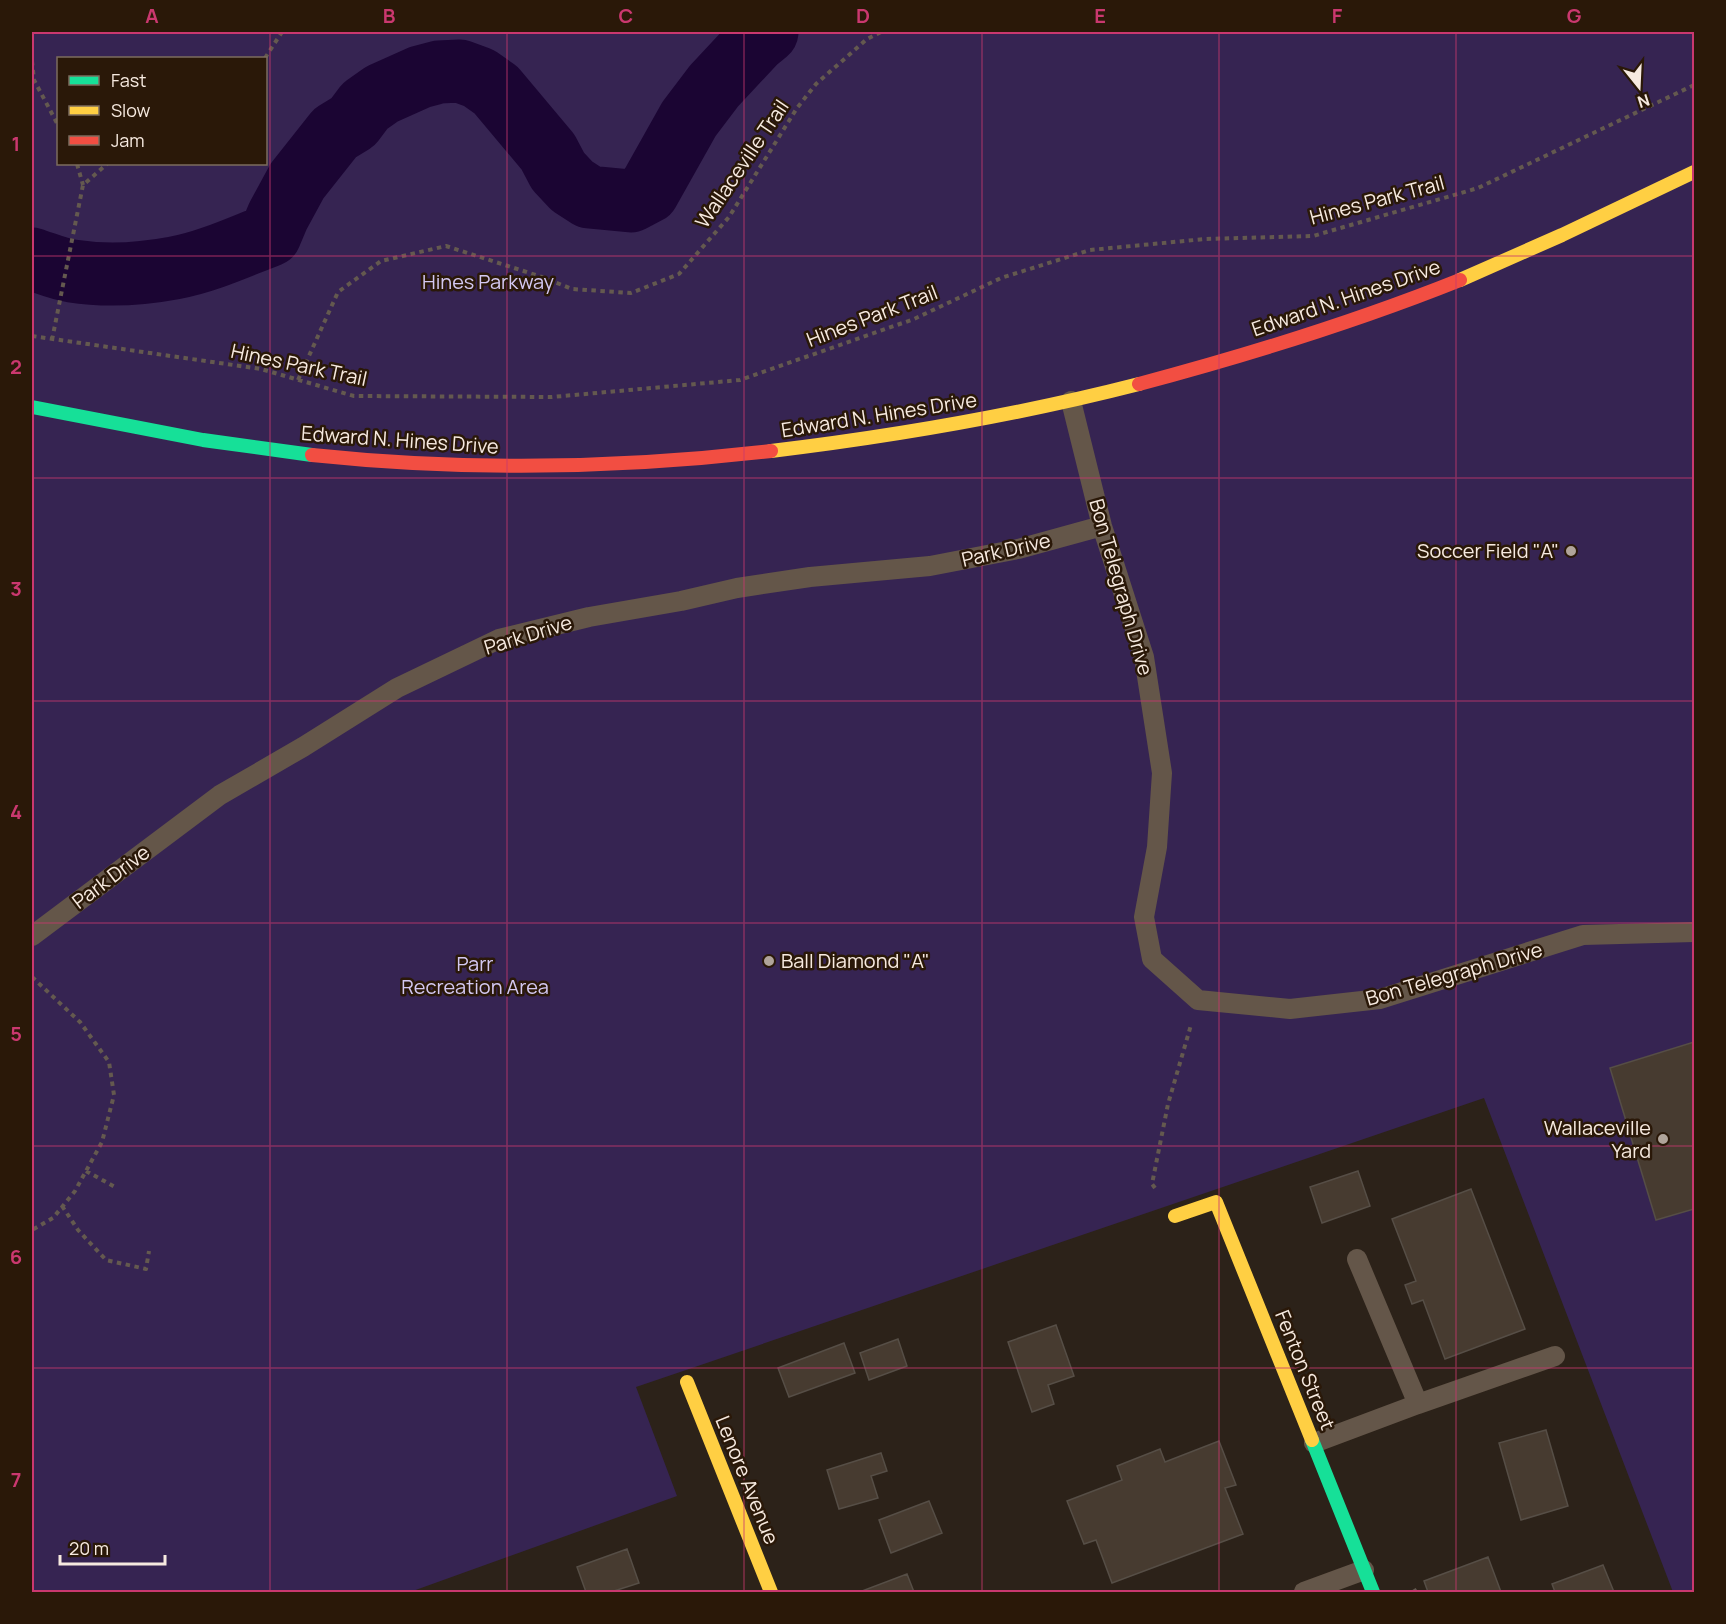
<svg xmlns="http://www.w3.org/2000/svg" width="1726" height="1624" font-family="Manrope,sans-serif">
<rect width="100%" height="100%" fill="#2c2219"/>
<!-- green -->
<path fill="#362452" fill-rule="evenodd" d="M32 32H1694V1592H1673L1484 1098 636 1387 677 1496 410 1592H32ZM58 58H266V164H58Z"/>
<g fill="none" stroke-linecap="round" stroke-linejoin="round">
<!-- river -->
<path stroke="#1b0533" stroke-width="63" d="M32 259C45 263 58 269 72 271 104 276 142 274 174 268 207 262 239 247 270 235L278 216 297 181 335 133 353 122 365 106 382 94 420 77 439 72 460 71 479 78 496 90 548 152 558 171 572 186 589 197 631 201 648 192 689 119 714 86 756 41 767 32"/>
</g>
<!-- building -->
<path fill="#473b30" stroke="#564e46" stroke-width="1.5" d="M1694 1042V1209L1656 1220 1610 1068Z
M1358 1171 1370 1206 1322 1223 1310 1187Z
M1471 1189 1525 1329 1445 1359 1423 1300 1412 1304 1405 1285 1416 1281 1392 1219Z
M1056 1325 1074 1376 1048 1385 1054 1404 1032 1412 1008 1342Z
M898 1339 907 1366 869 1380 860 1353Z
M844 1343 855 1373 789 1397 778 1368Z
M1546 1430 1568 1506 1521 1520 1499 1443Z
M1219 1441 1236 1485 1225 1488 1243 1534 1112 1583 1096 1540 1084 1544 1067 1501 1122 1480 1117 1466 1160 1449 1165 1462Z
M881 1453 887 1471 871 1476 878 1498 839 1509 827 1470Z
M929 1501 942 1533 891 1553 879 1520Z
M627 1549 639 1583 611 1592H586L577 1567Z
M1488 1557 1501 1592H1428L1424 1581Z
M1603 1565 1614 1592H1555L1552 1584Z
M907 1574 914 1592H862V1591Z"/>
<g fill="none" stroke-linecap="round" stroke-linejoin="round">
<!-- path -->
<path stroke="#64594f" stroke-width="4" stroke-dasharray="4.5 4.5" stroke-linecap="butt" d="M265 58 282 32
M32 61 34 80 58 125
M77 164 83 185
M32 336 261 369 354 396 552 397 740 380 914 319 1001 278 1090 250 1205 239 1313 236 1478 188 1694 85
M52 340 83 185 107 164
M298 380 338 292 381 261 446 246 542 277 572 289 631 293 679 274 729 217 797 108 816 84 867 39 881 32
M32 977 80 1022 109 1062 114 1095 102 1142 75 1191 53 1218 32 1230
M86 1171 115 1187
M1155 1188 1152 1184 1168 1104 1191 1025
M62 1206 78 1230 106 1260 146 1269 149 1251
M1414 1589 1416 1592"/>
<!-- lane -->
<path stroke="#645649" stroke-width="20" d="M1071 401 1102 526 1144 657 1162 773 1157 847 1144 917 1152 959 1198 1000 1290 1009 1380 999 1583 935 1694 932
M32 936 220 795 303 747 397 688 499 639 589 617 681 601 737 588 810 577 930 566 1018 549 1102 526
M1418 1404 1555 1356
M1314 1443 1418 1404 1357 1259
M1304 1592 1364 1570"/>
<!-- fast -->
<path stroke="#16e098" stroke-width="14" d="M32 407 203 440 312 455
M1312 1440 1373 1592"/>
<!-- slow -->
<path stroke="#ffcf43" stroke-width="14" d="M1460 280 1562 235 1694 172
M771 451C895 436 1018 415 1139 384
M1175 1216 1216 1202 1312 1440
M687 1382 771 1592"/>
<!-- jam -->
<path stroke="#f24e42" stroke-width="14" d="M1139 384C1248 355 1355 322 1460 280
M312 455C465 471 618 469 771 451"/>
</g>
<!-- grid -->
<path fill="none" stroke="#ca386f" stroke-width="1.5" stroke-opacity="0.55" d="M270 32V1592M507 32V1592M744 32V1592M982 32V1592M1219 32V1592M1456 32V1592M32 256H1694M32 478H1694M32 701H1694M32 923H1694M32 1146H1694M32 1368H1694"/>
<!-- markers -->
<g fill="#b0a49a" stroke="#2a1808" stroke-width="2">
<circle cx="1571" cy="551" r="6"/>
<circle cx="769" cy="961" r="6"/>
<circle cx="1663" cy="1139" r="6"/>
</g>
<g text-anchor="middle" stroke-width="5" stroke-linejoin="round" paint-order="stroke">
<!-- street labels -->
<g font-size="20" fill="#f7eae0" stroke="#2a1808">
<text transform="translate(742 164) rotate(-56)" y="7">Wallaceville Trail</text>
<text transform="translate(1377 200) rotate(-15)" y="7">Hines Park Trail</text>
<text transform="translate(1346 298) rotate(-19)" y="7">Edward N. Hines Drive</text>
<text transform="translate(872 316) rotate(-21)" y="7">Hines Park Trail</text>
<text transform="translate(299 365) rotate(12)" y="7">Hines Park Trail</text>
<text transform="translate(879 415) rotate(-9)" y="7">Edward N. Hines Drive</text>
<text transform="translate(400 440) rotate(4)" y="7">Edward N. Hines Drive</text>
<text transform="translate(1006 550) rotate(-13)" y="7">Park Drive</text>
<text transform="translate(1121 587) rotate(74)" y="7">Bon Telegraph Drive</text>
<text transform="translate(528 635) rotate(-17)" y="7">Park Drive</text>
<text transform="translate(111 877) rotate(-37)" y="7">Park Drive</text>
<text transform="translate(1454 974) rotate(-16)" y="7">Bon Telegraph Drive</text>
<text transform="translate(1305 1370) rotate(68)" y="7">Fenton Street</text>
<text transform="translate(747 1480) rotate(68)" y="7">Lenore Avenue</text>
</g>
<!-- park labels -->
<g font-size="20" fill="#d3c8f2" stroke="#2a1808">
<text x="488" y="289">Hines Parkway</text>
<text x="475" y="971">Parr<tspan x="475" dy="23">Recreation Area</tspan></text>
</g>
<!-- poi labels -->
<g font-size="20" fill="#f7eae0" stroke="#2a1808" text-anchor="end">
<text x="1559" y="558">Soccer Field "A"</text>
<text x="781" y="968" text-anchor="start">Ball Diamond "A"</text>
<text x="1651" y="1135">Wallaceville<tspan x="1651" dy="23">Yard</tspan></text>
</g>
</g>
<!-- border -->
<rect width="1726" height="1624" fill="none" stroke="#2a1808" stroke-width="66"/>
<!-- legend -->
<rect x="57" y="57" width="210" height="108" fill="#2a1808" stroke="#7c6c5e" stroke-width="1.5"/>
<rect x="69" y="76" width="30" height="9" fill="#16e098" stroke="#7c6c5e" stroke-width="1.5"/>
<text x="111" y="87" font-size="18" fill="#f7eae0">Fast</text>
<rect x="69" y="106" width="30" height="9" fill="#ffcf43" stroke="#7c6c5e" stroke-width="1.5"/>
<text x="111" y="117" font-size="18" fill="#f7eae0">Slow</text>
<rect x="69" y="136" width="30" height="9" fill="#f24e42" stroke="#7c6c5e" stroke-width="1.5"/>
<text x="111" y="147" font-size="18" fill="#f7eae0">Jam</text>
<!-- north arrow -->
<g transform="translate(1639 87) rotate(162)" stroke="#2a1808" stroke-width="4.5" paint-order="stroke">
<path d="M0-4.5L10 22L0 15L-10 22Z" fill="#f7eae0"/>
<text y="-9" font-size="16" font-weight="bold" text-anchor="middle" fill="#f7eae0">N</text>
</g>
<!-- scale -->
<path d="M60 1555v9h105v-9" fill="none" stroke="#f7eae0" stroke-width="3"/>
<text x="69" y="1555" font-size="18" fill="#f7eae0" stroke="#2a1808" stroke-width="4.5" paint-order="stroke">20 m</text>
<rect x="33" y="33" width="1660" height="1558" fill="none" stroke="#ca386f" stroke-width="2"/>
<g font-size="20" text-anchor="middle" font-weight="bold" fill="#ca386f">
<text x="152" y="23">A</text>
<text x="389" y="23">B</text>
<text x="626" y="23">C</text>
<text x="863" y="23">D</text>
<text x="1100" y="23">E</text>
<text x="1337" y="23">F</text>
<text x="1574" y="23">G</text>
<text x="16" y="151">1</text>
<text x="16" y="374">2</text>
<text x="16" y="596">3</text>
<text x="16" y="819">4</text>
<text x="16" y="1041">5</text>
<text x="16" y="1264">6</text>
<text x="16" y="1487">7</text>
</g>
</svg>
